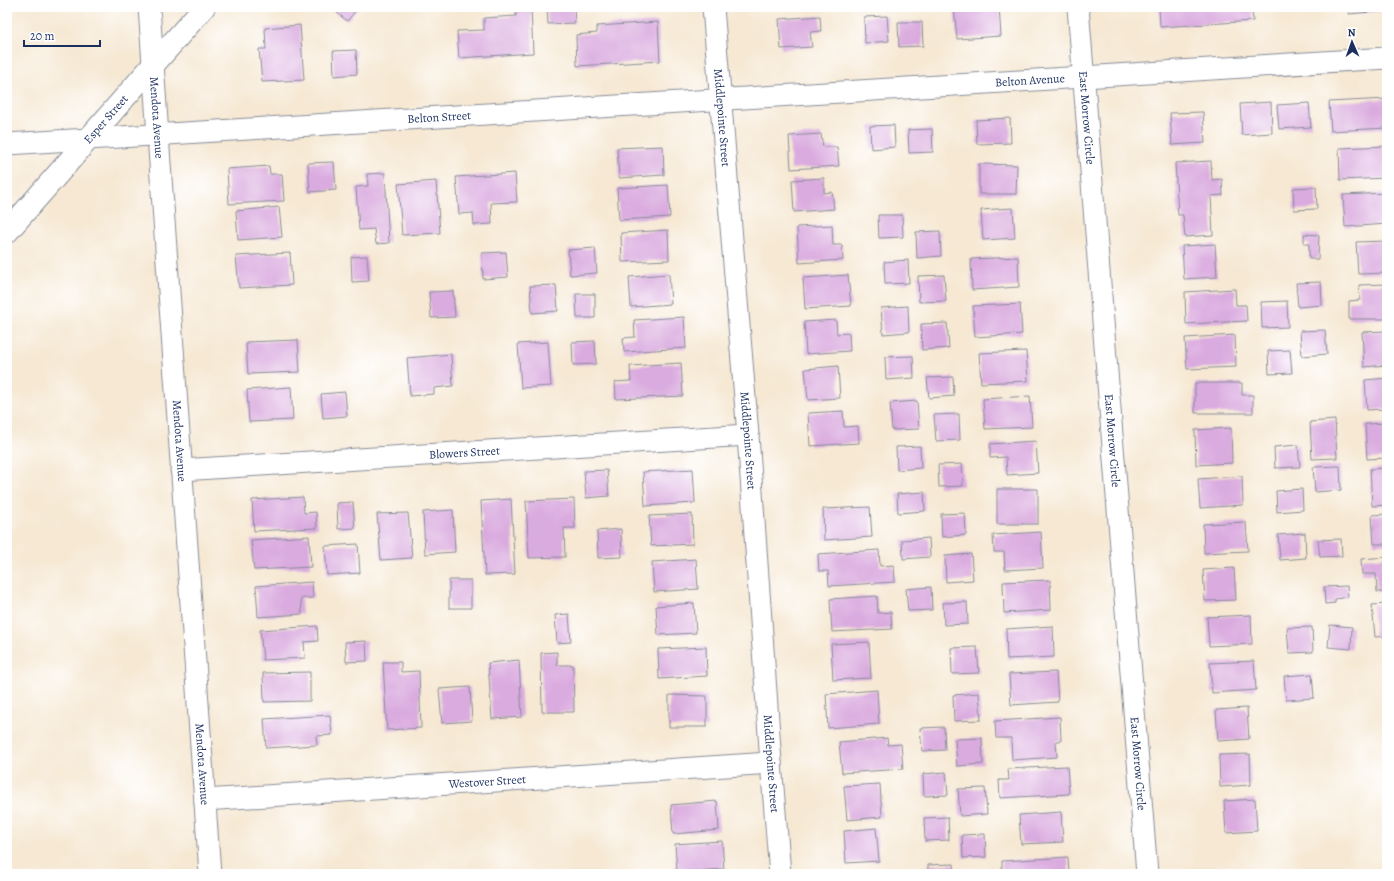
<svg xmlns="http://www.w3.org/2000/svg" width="1394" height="881" font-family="Alegreya,serif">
<rect width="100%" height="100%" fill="#fff"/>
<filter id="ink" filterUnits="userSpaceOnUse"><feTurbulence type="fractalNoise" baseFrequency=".025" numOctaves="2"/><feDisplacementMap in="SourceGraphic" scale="8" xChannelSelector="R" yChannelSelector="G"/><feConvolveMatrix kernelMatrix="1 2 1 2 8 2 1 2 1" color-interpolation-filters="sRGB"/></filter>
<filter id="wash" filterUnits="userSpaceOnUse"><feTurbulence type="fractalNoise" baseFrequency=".012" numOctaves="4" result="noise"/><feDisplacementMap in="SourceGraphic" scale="16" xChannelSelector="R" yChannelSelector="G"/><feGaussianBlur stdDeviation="0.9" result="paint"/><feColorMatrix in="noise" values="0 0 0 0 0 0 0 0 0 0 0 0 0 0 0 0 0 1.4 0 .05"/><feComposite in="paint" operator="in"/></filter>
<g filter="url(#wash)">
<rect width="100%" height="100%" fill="#f6e8d3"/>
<g id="blocks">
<!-- building -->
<path fill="#daabdf" d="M330 7H359L347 21Z
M516 7H531L533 53 459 58 457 31 484 30V18L516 16Z
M547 7H574L575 23 548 24Z
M612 7H652L653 9 612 10Z
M954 7H999L1001 36 957 39Z
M1159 7H1252L1253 21 1160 27Z
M1349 7H1382V11L1349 14Z
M820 16 821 31 810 32 812 47 781 49 779 19Z
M887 16 889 41 865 43 864 17Z
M658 22 660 61 577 66 576 35 597 33V26Z
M898 22H922L923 46 899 47Z
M300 25 304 80 262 82 259 49H266L265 28Z
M356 50 357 74 334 76 333 51Z
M1387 99V128L1331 131 1329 102Z
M1271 102 1272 133 1242 135 1240 104Z
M1309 103 1311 127 1279 129 1277 105Z
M1203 112 1205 143 1172 145 1170 113Z
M1010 118 1011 143 977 144 976 120Z
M894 125 895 147 871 149 870 126Z
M932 129 933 152 909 153 908 130Z
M821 134 823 147H837L839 166 791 169 789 136Z
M663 146 664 175 619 178 617 148Z
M1387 146V178L1340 180 1339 148Z
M1211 161 1212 180 1222 179 1223 195 1211 196 1213 235 1185 237 1183 215H1178L1175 163Z
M334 162 336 190 310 192 308 163Z
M979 164 1017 165 1016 194H979Z
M269 166 270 174H282L284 201 229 204 227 169Z
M385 173 389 243 376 244 374 229 359 230 356 187 368 186 367 174Z
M515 173 517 202 491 203 492 224 474 225 473 213 459 214 456 177Z
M824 178V193L832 192 834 209 794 212 792 180Z
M436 181 440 233 402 235 398 184Z
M668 185 670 217 619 220 617 188Z
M1316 187 1317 209 1294 210 1293 188Z
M1387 193V224L1345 227 1343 195Z
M279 207 282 237 238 240 236 211Z
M1013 208 1015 238 983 240 981 210Z
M878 215H902L903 237 879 238Z
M832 225 833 245H842L843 260 799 263 797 227Z
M668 230 669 260 622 262 621 233Z
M940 231 941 256 917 258 916 232Z
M1304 234 1319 235 1318 259H1309V244H1304Z
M1387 241V273L1358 274 1356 242Z
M1215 244 1217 277 1184 279 1182 246Z
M595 248 597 273 570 275 568 250Z
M506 252 508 277 483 279 482 253Z
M290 253 292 285 239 288 236 256Z
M367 256 369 281 352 282 351 257Z
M1018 257 1019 287 972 290 971 259Z
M908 260 909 283 885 284 884 262Z
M669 274 671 304 631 307 629 277Z
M848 275 851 306 805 309 803 278Z
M944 275 946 301 919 302 918 276Z
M1321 282 1322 305 1298 307 1296 283Z
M1387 284V319H1349V301L1360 300 1359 285Z
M556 285 558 311 532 313 530 286Z
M1235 289 1236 305H1246L1247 321 1186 324 1185 292Z
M453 291 455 317 431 318 429 292Z
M576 294H595V318H577Z
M1287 301 1288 327 1262 328 1261 302Z
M1020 304 1022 334 975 337 973 306Z
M908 306 909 332 883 334 881 308Z
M684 317 686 348 624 352 623 338 635 337 634 320Z
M836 320 837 334 849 333 850 351 806 354 804 322Z
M947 323 949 348 922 350 921 324Z
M1325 330 1327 354 1302 356 1300 331Z
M1387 331V365L1364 367 1362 332Z
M1235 335 1236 367 1187 369 1185 338Z
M298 340 300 372 248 374 246 342Z
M595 341 596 364 573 365 572 342Z
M548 342 551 386 521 388 518 344Z
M1290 350 1292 373 1269 374 1268 351Z
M1026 351 1028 381 981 383 979 353Z
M451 354 453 386 434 388V394L410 396 407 358Z
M913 356 914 378 886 380 885 357Z
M681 363 683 396 616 399 615 382 631 381 630 366Z
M838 366 840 398 808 400 805 369Z
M953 377 954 396 929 398 927 378Z
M1387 378V409L1367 410 1365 380Z
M1195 383H1242V395H1253V413H1195Z
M291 387 293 420 249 422 247 390Z
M345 392 347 416 323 418 321 394Z
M1030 396 1032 427 985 429 983 399Z
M917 401 919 429 892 430 890 403Z
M843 411 844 427 858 426 859 443 810 446 808 413Z
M959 414 960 440 936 441 934 415Z
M1335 420 1337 458 1312 459 1310 422Z
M1387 423V458L1367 459 1365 424Z
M1231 428 1232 463 1196 465 1195 430Z
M1036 441 1038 473 1007 475 1006 457 990 458V444Z
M1298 445 1300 467 1275 468 1274 447Z
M920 446 921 468 897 470 896 447Z
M962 464 963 486 939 487 938 465Z
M1340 466 1341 490 1315 492 1313 467Z
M1387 468V505L1372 506 1370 469Z
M693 469 695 503 645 506 643 472Z
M607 470 609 496 586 498 584 471Z
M1242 476 1243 505 1200 508 1198 479Z
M997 489H1038V524H997Z
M1302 489 1303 510 1277 512 1276 491Z
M924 492 925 511 898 513 897 494Z
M303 497 304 513 316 512 317 528 254 531 252 500Z
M511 499 515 574 485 575 481 501Z
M574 499 575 528H564L565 557 529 558 526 501Z
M353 502 355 528 338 529 337 503Z
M870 507 872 537 824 540 823 509Z
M453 510 455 552 425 554 423 512Z
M408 513 412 558 381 560 377 514Z
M965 513 966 535 942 537 941 514Z
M692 514 693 544 651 546 649 516Z
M1387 514V544H1374L1372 515Z
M1246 522 1248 551 1204 553 1203 524Z
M621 529 622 557 598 558 597 531Z
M1041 532 1043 568 1005 570 1004 552H994L993 535Z
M1305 533 1306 558 1280 560 1278 535Z
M309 536 311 567 254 570 251 540Z
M929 538 930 557 903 559 902 540Z
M1341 539 1342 556 1320 557 1318 540Z
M358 544 360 573 327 575 325 546Z
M879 550 880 566 894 565 895 582 829 586 828 571H819L818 554Z
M971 554 973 580 946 582 945 556Z
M1387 557V592H1377L1376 574H1362L1361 559Z
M696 559 698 589 654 592 652 562Z
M1234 568 1236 600 1205 601 1203 570Z
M449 580H471V608H449Z
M1050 580 1051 610 1004 613 1003 582Z
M312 582 313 598H301L302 614 258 617 256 586Z
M1347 586 1348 597 1335 599V603L1325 604 1324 587Z
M931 587 932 610 908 611 906 589Z
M877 596 878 613 891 612 892 629 832 632 830 599Z
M967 602 968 624 944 625 943 603Z
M694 603 696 633 658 635 656 606Z
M1387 604V636L1375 637 1372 605Z
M569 614 571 642 557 643 555 615Z
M1251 615 1252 644 1209 646 1207 617Z
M1330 625 1352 627 1351 649 1328 647Z
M317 626 318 641 304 642 305 658 263 660 260 630Z
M1053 626 1054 657 1007 659 1006 629Z
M1312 627 1313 652 1289 653 1287 628Z
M366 641 367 661 346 662 345 642Z
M869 642 871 678 833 680 831 644Z
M706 647 707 676 659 679 658 649Z
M977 647 979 673 952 674 951 648Z
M557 652V665H573L574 712H542L541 653Z
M519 660 522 717 492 719 488 663Z
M1254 661 1256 690 1212 693 1210 663Z
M383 662H401V672L419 671 421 728 387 730Z
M310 672V701L264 702 263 673Z
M1056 672 1058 702 1011 705 1009 674Z
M1312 674 1314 698 1286 700 1284 676Z
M470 687 472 721 442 723 439 689Z
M877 690 879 724 828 728 826 694Z
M979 693 981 720 954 721 953 695Z
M669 695 707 696V727H669Z
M1247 708 1249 739 1218 741 1216 710Z
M330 715 332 735 316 736 317 745 266 748 264 719Z
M1060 717 1061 741H1056L1057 757 1012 760 1011 738H996L995 721Z
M944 727 945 750 922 751 920 728Z
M887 738 888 745 901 744 903 769 842 773 839 742Z
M982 738 983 764 957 766 955 739Z
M1250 754 1251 785 1220 787 1219 755Z
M1067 766 1069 794 1000 798 999 780H1009L1008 769Z
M946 772 948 795 924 796 923 774Z
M880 784 882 817 847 820 844 786Z
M985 788 987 814 960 816 958 789Z
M1255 799 1257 831 1226 833 1224 801Z
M717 801 719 830 673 834 671 805Z
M1061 812 1063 842 1021 844 1019 815Z
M948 817 949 840 925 841 924 818Z
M876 828 879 861 846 863 844 831Z
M985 834 986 857 963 858 962 835Z
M722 841 724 869 677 872 675 844Z
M1068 857 1069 874H1002V861Z
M954 864 955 874H928V865Z"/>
</g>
</g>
<g filter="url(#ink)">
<use href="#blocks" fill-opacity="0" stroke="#888c98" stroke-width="1"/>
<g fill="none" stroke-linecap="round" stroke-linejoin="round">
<defs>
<g id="minor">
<path id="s1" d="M149 7 210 874"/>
<path id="s2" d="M713 7 748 435 771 763 780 874"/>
<path id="s3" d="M1078 7 1147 874"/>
<path id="s4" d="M7 144 1387 58"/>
<path id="s5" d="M181 470 748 435"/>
<path id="s6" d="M205 800 771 763"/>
</g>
<g id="tertiary">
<path id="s7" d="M7 232 204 7"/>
</g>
</defs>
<!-- minor casing -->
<use href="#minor" stroke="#888c98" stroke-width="23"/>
<!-- tertiary casing -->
<use href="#tertiary" stroke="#888c98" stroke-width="24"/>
<!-- minor -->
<use href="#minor" stroke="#fff" stroke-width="21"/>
<!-- tertiary -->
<use href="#tertiary" stroke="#fff" stroke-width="22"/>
</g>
</g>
<g text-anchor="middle" stroke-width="4" stroke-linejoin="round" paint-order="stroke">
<!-- street labels -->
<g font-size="12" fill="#1b2f5e" stroke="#fff">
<text dy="4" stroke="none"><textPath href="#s4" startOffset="1025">Belton Avenue</textPath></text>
<text dy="4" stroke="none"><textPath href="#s1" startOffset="111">Mendota Avenue</textPath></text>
<text dy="4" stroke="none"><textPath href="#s4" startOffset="433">Belton Street</textPath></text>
<text dy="4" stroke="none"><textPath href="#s2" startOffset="111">Middlepointe Street</textPath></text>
<text dy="4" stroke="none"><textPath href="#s3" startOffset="111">East Morrow Circle</textPath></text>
<text dy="4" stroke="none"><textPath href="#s7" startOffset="150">Esper Street</textPath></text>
<text dy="4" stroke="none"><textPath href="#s1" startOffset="435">Mendota Avenue</textPath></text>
<text dy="4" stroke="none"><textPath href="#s2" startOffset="435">Middlepointe Street</textPath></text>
<text dy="4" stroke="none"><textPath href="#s3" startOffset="435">East Morrow Circle</textPath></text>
<text dy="4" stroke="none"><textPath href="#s5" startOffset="284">Blowers Street</textPath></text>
<text dy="4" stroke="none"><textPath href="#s3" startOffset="759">East Morrow Circle</textPath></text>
<text dy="4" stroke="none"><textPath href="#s1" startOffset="759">Mendota Avenue</textPath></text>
<text dy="4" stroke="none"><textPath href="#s2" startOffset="759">Middlepointe Street</textPath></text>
<text dy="4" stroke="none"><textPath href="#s6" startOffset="283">Westover Street</textPath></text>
</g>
</g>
<!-- margin -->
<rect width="1394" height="881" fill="none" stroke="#fff" stroke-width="24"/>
<!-- north arrow -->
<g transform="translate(1352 42) rotate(358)" stroke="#ffffff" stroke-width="3" paint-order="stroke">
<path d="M0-3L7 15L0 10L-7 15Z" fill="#1b2f5e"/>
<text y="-6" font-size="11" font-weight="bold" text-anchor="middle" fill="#1b2f5e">N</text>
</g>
<!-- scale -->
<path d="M24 40v6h76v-6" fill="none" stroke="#1b2f5e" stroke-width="2"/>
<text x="30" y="40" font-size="12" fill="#1b2f5e" stroke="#ffffff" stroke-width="3" paint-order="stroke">20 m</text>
</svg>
